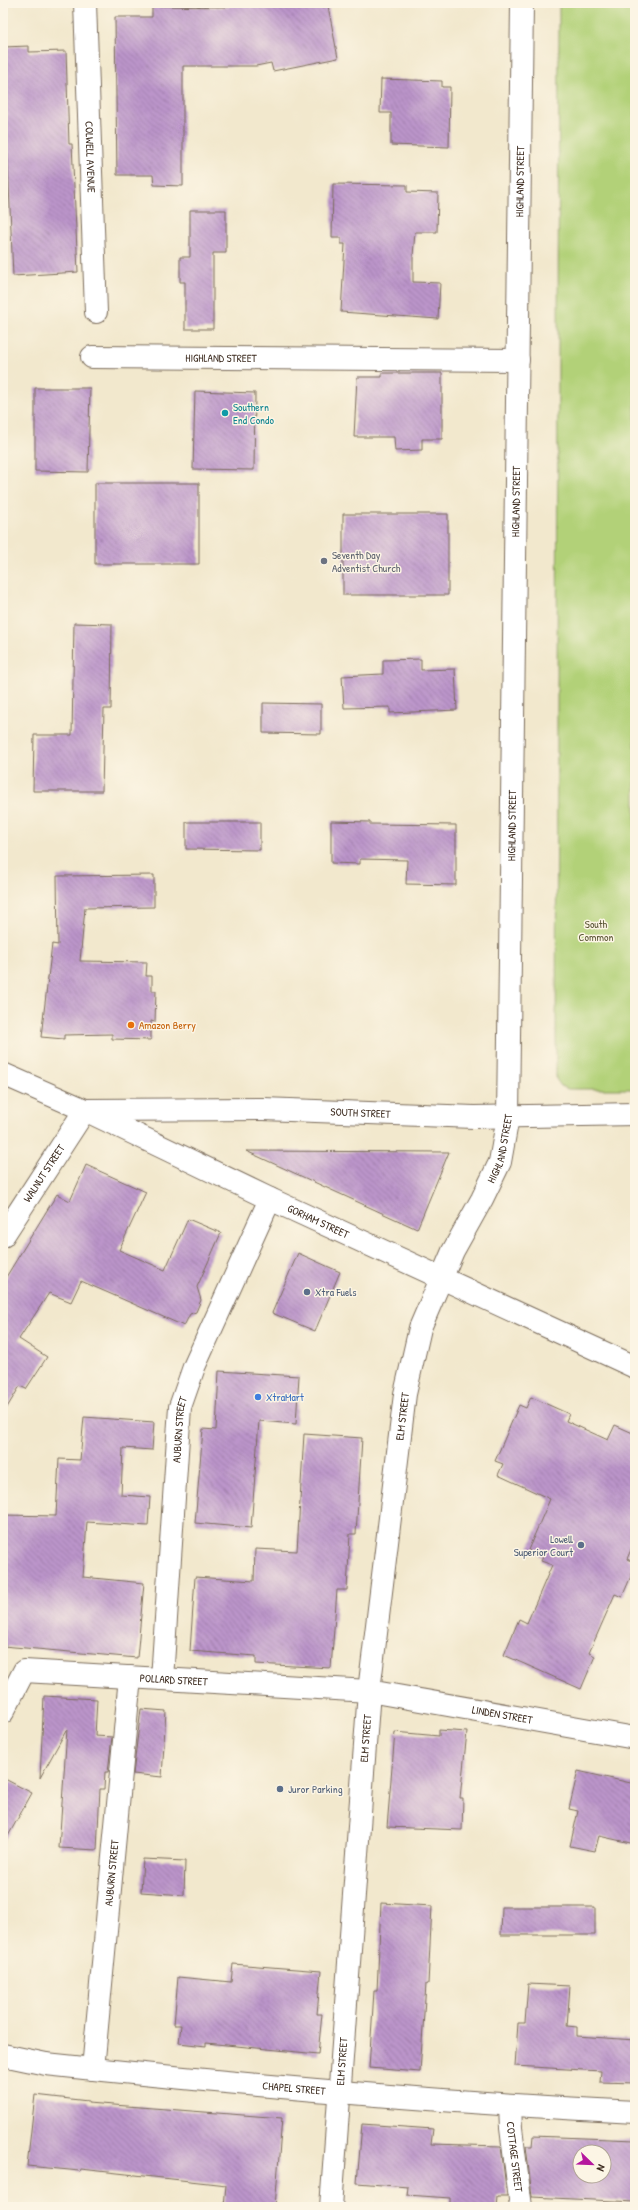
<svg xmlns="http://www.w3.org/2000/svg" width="638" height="2210" font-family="'Patrick Hand',sans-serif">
<defs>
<pattern id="building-back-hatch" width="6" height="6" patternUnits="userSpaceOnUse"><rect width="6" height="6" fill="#bb94ca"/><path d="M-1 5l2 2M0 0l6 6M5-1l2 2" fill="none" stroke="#9979a3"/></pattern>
</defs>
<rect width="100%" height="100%" fill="#fcf5e5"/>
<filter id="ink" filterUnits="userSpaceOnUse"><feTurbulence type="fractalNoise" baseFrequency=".025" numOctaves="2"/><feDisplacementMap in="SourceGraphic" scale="8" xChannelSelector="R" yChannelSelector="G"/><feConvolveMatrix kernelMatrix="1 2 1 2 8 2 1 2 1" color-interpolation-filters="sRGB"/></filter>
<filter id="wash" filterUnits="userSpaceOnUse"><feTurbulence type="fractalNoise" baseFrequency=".012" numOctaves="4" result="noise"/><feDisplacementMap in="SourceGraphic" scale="16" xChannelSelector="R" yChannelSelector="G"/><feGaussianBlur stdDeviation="0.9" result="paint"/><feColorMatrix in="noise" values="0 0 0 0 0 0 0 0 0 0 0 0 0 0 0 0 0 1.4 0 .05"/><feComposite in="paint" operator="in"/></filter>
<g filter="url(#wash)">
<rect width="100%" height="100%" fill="#f2e8cd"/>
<!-- green -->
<path fill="#b2d178" stroke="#767e4b" d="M559 3H635V1089H568L561 1086 556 1079Z"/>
<g id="blocks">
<!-- building -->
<path fill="url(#building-back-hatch)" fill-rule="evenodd" d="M228 3H322L323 7 328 6 338 58 273 71 271 63 256 66H183V186L154 185 153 175H117L115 17H152V6L229 7Z
M29 46V52L66 51 69 144H72L78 272 13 276 3 47Z
M381 79 442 81V87H450L449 147 391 145V113H380Z
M333 184 407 185V192L438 193 437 232H415L413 256V282L440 283 438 319 341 312 345 244H341V238H332Z
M190 210H226V253H213V329H185V282H180V257H190Z
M382 373H442V439H422V450L395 451 394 437H354L357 377H382Z
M35 388H90L88 472 35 471Z
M195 391 255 393 254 470 193 469Z
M95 483H199V564H95Z
M343 514H448V595H343Z
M74 623 112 624 111 709H104L102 791H33L34 735H72Z
M421 659V670L455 669 457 710 390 713V707L344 708 342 676 383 674V660Z
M263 703 321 704V734L263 733Z
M331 821 370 822V824L456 825V885L406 884 407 860 360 859V864L331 863Z
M186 822H260V850L186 849Z
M154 875V907L85 908 80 961 147 962 146 976H152V991H156L155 1022 151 1021V1040L112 1039V1034L64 1035V1039L41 1037 52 944 58 945 57 876Z
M246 1151 449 1152 417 1229Z
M86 1165 146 1192 119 1250 165 1270 188 1219 221 1233 197 1287 201 1300 196 1312 190 1314 184 1326 81 1281 71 1302 49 1293 19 1339 47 1357 26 1389 20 1386 3 1414V1282L57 1194 70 1201Z
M298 1253 340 1272 315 1331 272 1313Z
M219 1371 299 1376 296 1424 259 1421 251 1528 195 1523 203 1429 216 1430Z
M531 1397 569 1414 566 1421 608 1440 615 1425 635 1434V1540L627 1559 635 1563V1567L622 1597 615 1594 589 1653 595 1656 581 1689 504 1655 519 1619 527 1623 552 1565 541 1561 543 1557 528 1550 550 1499 498 1475 503 1464 495 1461 519 1405 526 1408Z
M84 1417 154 1422 152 1450 123 1448 121 1495 150 1497 148 1526 87 1522 83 1577 144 1583 137 1658 3 1646V1515L56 1516 59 1459 80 1460Z
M304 1434 362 1438 356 1534H350L347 1590H337L331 1668 256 1664V1656L190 1651 195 1577 254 1581 255 1549 297 1551Z
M44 1696 97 1699 95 1736 112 1737 108 1772H105L104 1789H100L97 1850 59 1848 67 1729 40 1778Z
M141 1709 166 1711 162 1777 133 1774Z
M439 1730 467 1732 460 1798H463L462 1830 387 1827 395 1732 439 1736Z
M578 1771 635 1784V1844L599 1836 595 1851 570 1846 578 1811 569 1809Z
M3 1778 32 1793 3 1845Z
M143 1859 185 1861 184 1895 141 1892Z
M381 1903 432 1906 428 1984H426L420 2072 369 2068 374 1991H377Z
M502 1907H595V1935H501Z
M233 1964 321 1971 317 2014H322L318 2054 206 2043V2046L179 2043 181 2025H174L178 1977 231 1982Z
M528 1984 570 1986 567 2026 577 2027V2036L635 2040V2083L600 2082 601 2071 515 2066 518 2023H525Z
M35 2095 88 2101V2103L282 2118 275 2207H224L226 2185 81 2169 80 2171 27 2166Z
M362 2124 433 2129 431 2144 501 2146 507 2196H497L496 2207H450V2198L407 2195 408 2187 357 2183Z
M533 2136 635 2140V2202L532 2197 526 2146H532ZM580 2152H604V2176H580Z"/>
</g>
</g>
<g filter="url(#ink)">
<use href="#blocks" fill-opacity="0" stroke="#7b6c5b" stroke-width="1"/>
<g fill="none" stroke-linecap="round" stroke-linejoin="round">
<defs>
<g id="minor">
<path id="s1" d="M85 3 96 312"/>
<path id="s2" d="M92 357 518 360"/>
<path id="s3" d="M3 1236 85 1110 263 1109 474 1117 635 1114"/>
<path id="s4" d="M162 1679 180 1407 194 1367 270 1199"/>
<path id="s5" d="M3 1712 24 1671 369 1691 635 1738"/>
<path id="s6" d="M3 2055 46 2064C242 2085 438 2102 635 2112"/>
<path id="s7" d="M93 2069 130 1677"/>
<path id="s8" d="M510 2106 511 2128 521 2207"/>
<path id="s9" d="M331 2207 369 1691 405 1394 420 1328 453 1251 482 1199 500 1162 508 1117 522 3"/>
</g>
<g id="major">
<path id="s10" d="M3 1074 85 1110 270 1199 635 1367"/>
</g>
</defs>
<!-- minor casing -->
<use href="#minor" stroke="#7b6c5b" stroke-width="24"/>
<!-- major casing -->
<use href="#major" stroke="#7b6c5b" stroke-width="24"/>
<!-- minor -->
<use href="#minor" stroke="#fff" stroke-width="22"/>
<!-- major -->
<use href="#major" stroke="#fff" stroke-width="22"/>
</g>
</g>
<!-- markers -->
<circle fill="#0f9aa8" stroke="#fcf5e5" stroke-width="1.5" cx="225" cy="413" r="4"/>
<circle fill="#6b7280" stroke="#fcf5e5" stroke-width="1.5" cx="324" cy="561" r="4"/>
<circle fill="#e8710a" stroke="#fcf5e5" stroke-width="1.5" cx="131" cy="1025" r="4"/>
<g fill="#5c6f8a" stroke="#fcf5e5" stroke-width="1.5">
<circle cx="307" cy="1292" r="4"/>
<circle cx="581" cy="1545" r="4"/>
<circle cx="280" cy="1789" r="4"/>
</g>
<circle fill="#3f7fe0" stroke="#fcf5e5" stroke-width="1.5" cx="258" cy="1397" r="4"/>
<g text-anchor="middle" stroke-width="3" stroke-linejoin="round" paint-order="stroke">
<!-- street labels -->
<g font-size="11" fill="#3b2a1e" stroke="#fcf5e5">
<text dy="4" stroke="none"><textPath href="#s1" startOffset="154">COLWELL AVENUE</textPath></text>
<text dy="4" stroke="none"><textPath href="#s9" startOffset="2050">HIGHLAND STREET</textPath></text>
<text dy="4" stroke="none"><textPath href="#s2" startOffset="129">HIGHLAND STREET</textPath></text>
<text dy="4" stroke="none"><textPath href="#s9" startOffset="1730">HIGHLAND STREET</textPath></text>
<text dy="4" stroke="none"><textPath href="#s9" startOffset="1406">HIGHLAND STREET</textPath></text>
<text dy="4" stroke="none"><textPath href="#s3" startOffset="426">SOUTH STREET</textPath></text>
<text dy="4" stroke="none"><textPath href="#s9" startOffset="1082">HIGHLAND STREET</textPath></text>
<text dy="4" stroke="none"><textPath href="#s3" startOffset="75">WALNUT STREET</textPath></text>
<text dy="4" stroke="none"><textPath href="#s10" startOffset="348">GORHAM STREET</textPath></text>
<text dy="4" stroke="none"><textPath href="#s9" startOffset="794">ELM STREET</textPath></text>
<text dy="4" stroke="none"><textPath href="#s4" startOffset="250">AUBURN STREET</textPath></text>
<text dy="4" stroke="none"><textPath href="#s5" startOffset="196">POLLARD STREET</textPath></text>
<text dy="4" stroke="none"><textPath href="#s5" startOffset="527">LINDEN STREET</textPath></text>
<text dy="4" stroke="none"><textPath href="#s9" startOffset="470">ELM STREET</textPath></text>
<text dy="4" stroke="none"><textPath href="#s7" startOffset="197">AUBURN STREET</textPath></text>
<text dy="4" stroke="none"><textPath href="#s9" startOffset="146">ELM STREET</textPath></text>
<text dy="4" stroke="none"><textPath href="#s6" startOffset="293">CHAPEL STREET</textPath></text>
<text dy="4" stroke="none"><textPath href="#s8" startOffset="51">COTTAGE STREET</textPath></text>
</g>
<!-- culture labels -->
<g font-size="11" fill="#0d838f" stroke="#fcf5e5" text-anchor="start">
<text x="233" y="411">Southern<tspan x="233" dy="13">End Condo</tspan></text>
</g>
<!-- worship labels -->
<g font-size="11" fill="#5b616d" stroke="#fcf5e5" text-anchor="start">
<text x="332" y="559">Seventh Day<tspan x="332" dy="13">Adventist Church</tspan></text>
</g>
<!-- park labels -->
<g font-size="11" fill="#595434" stroke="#fcf5e5">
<text x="596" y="928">South<tspan x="596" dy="13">Common</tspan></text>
</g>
<!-- food labels -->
<g font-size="11" fill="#c56008" stroke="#fcf5e5" text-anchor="start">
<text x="139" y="1029">Amazon Berry</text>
</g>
<!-- service labels -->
<g font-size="11" fill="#4e5e75" stroke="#fcf5e5" text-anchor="start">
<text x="315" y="1296">Xtra Fuels</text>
<text x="573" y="1543" text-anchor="end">Lowell<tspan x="573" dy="13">Superior Court</tspan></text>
<text x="288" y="1793">Juror Parking</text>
</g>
<!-- shop labels -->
<g font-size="11" fill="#366cbe" stroke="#fcf5e5" text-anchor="start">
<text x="266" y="1401">XtraMart</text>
</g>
</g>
<!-- margin -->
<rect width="638" height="2210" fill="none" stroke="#fcf5e5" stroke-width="16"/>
<!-- north arrow -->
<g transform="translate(592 2164) rotate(113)"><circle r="19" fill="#fcf5e5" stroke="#afa495"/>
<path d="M0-3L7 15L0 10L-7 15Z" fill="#b5179e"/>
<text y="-6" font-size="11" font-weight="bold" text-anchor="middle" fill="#3b2a1e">N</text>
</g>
</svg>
